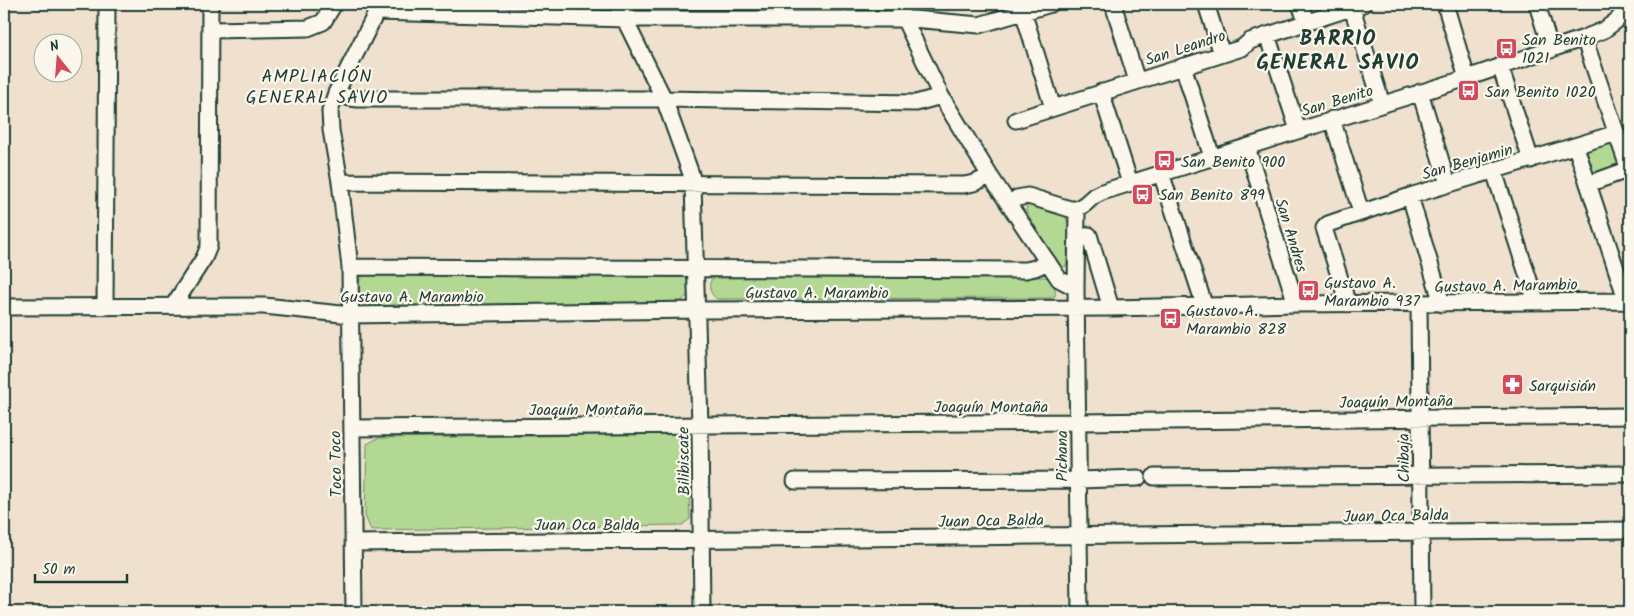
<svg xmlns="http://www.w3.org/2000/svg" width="1634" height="616" font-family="Kalam,sans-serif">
<rect width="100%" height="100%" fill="#efe1cd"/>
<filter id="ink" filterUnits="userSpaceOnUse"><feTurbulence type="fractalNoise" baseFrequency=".02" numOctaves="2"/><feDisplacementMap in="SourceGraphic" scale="10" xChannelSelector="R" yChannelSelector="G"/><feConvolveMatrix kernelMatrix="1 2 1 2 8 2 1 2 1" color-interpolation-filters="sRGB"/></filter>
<g filter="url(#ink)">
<!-- green -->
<path fill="#b3d893" stroke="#698a64" d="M1615 136 1625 167 1589 178 1579 149Z
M1032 203 1065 216 1069 224 1067 264 1065 267H1059L1026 211 1027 206Z
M364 274 680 275 685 276 688 281V295L680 302 366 306 360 300 359 282Z
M718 275 1046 277C1052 280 1057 289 1055 296L1051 298 717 299C708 293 706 279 718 275Z
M677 434 687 442 690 519 682 525 371 530 365 516 367 444 378 438Z"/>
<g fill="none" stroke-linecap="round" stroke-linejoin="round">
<defs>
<path id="minor" d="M617 4 664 99 691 174 693 184 700 425 702 612
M897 4 941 96 990 176 1059 279 1076 288
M1113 4 1137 81
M1206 4 1222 54
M1300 4 1306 21
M1445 4 1467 78
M1537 4 1551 50
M1021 5 1053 108
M1352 8 1382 104
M377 12 626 19H913L979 25 1051 4
M211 30 308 28 323 22 334 4
M1267 35 1298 130
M1584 38 1629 170
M1183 66 1212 157
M1500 66 1531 160
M1101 92 1130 183
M1420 92 1448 184
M336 93 350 98 358 99H664L916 103 941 96
M1332 119 1361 212
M1016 120 1242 48 1250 41 1363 4
M1247 147 1296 304
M1576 147 1627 302
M1494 171 1536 302
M1161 173 1205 307
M340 182 964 185 974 183 990 176
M1588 184 1630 169
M1410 196 1442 304
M1009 204 1017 198 1028 196 1070 209H1077L1085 204 1094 196 1102 192 1467 78 1584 38 1604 30 1616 21 1623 14 1627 4
M1077 209 1076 288 1080 612
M1089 235 1111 308
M350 267 1026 270 1035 268 1048 262
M1348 304 1324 228 1328 224 1410 196 1617 133
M1419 304 1422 612
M105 306 107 4
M173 306 204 258 209 246 210 4
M4 307 264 306 351 315 696 310 1111 308 1296 304 1630 301
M352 428 1078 422 1630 416
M1154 477 1630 474
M795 481 1079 480 1138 478
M353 543 1630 530
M354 612 350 267 340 182 331 130 330 111 336 93 380 5"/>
</defs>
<!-- minor casing -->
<use href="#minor" stroke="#1f3d34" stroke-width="19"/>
<!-- minor -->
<use href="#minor" stroke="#fbf7ec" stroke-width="15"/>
</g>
</g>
<!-- icons -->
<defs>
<symbol id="bus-square" viewBox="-11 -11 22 22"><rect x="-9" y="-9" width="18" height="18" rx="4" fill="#d1495b" stroke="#fbf7ec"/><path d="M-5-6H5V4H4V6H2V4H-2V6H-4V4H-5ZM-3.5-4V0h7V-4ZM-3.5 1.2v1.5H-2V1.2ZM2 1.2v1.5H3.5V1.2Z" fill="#fff"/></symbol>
<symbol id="pharmacy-square" viewBox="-11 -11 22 22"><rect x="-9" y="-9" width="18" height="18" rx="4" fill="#d1495b" stroke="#fbf7ec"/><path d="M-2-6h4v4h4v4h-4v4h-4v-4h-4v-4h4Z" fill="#fff"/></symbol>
</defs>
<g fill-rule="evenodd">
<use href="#bus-square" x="1494" y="36" width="25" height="25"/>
<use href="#bus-square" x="1456" y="78" width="25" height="25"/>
<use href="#bus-square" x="1152" y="148" width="25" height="25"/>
<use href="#bus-square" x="1130" y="182" width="25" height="25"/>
<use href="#bus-square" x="1296" y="278" width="25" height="25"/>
<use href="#bus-square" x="1158" y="306" width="25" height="25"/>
<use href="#pharmacy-square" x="1500" y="372" width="25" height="25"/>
</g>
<g text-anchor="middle" stroke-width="4.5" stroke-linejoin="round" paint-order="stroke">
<!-- poi labels -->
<g font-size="16" fill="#1f3d34" stroke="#fbf7ec" text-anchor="start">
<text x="1522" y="45">San Benito<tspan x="1522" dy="18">1021</tspan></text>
<text x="1485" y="97">San Benito 1020</text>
<text x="1181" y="167">San Benito 900</text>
<text x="1159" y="200">San Benito 899</text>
<text x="1324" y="288">Gustavo A.<tspan x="1324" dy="18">Marambio 937</tspan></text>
<text x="1186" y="316">Gustavo A.<tspan x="1186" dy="18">Marambio 828</tspan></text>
<text x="1529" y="391">Sarquisián</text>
</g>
<!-- street labels -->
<g font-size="16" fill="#1f3d34" stroke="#fbf7ec">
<text transform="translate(1185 47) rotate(-18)" y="6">San Leandro</text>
<text transform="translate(1337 100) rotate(-17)" y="6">San Benito</text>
<text transform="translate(1467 161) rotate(-16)" y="6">San Benjamin</text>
<text transform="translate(1292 235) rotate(73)" y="6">San Andres</text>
<text transform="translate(1506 285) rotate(-1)" y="6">Gustavo A. Marambio</text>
<text x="817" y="298">Gustavo A. Marambio</text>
<text x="412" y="302">Gustavo A. Marambio</text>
<text transform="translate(1396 401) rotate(-1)" y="6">Joaquín Montaña</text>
<text x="991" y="412">Joaquín Montaña</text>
<text x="586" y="415">Joaquín Montaña</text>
<text transform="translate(1061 456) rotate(-90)" y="6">Pichana</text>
<text transform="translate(1403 458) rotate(-91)" y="6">Chibaja</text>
<text transform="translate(683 461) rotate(-91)" y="6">Bilibiscate</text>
<text transform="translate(335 464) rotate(-91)" y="6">Toco Toco</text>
<text transform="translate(1396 515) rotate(-1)" y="6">Juan Oca Balda</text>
<text transform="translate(991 520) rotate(-1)" y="6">Juan Oca Balda</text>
<text x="587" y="530">Juan Oca Balda</text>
</g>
<!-- neighbourhood labels -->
<g font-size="18" letter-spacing="1" fill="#1f3d34" stroke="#fbf7ec">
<text x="317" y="82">AMPLIACIÓN<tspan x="317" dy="21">GENERAL SAVIO</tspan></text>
</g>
<!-- district labels -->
<g font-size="21" font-weight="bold" letter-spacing="1" fill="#1f3d34" stroke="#fbf7ec">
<text x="1338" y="45">BARRIO<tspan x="1338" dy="24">GENERAL SAVIO</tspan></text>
</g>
</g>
<!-- margin -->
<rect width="1634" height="616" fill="none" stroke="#fbf7ec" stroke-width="20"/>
<rect x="10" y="10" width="1614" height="596" fill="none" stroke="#1f3d34" stroke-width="2" filter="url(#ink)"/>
<!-- north arrow -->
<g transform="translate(58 58) rotate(343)"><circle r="24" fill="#fbf7ec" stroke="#a3ada2"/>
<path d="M0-4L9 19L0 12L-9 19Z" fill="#d1495b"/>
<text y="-8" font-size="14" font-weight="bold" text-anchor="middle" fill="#1f3d34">N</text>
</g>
<!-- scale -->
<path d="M35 574v8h92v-8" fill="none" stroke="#1f3d34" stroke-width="2.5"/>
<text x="42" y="574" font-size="15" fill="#1f3d34" stroke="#fbf7ec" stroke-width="4" paint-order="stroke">50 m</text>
</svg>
